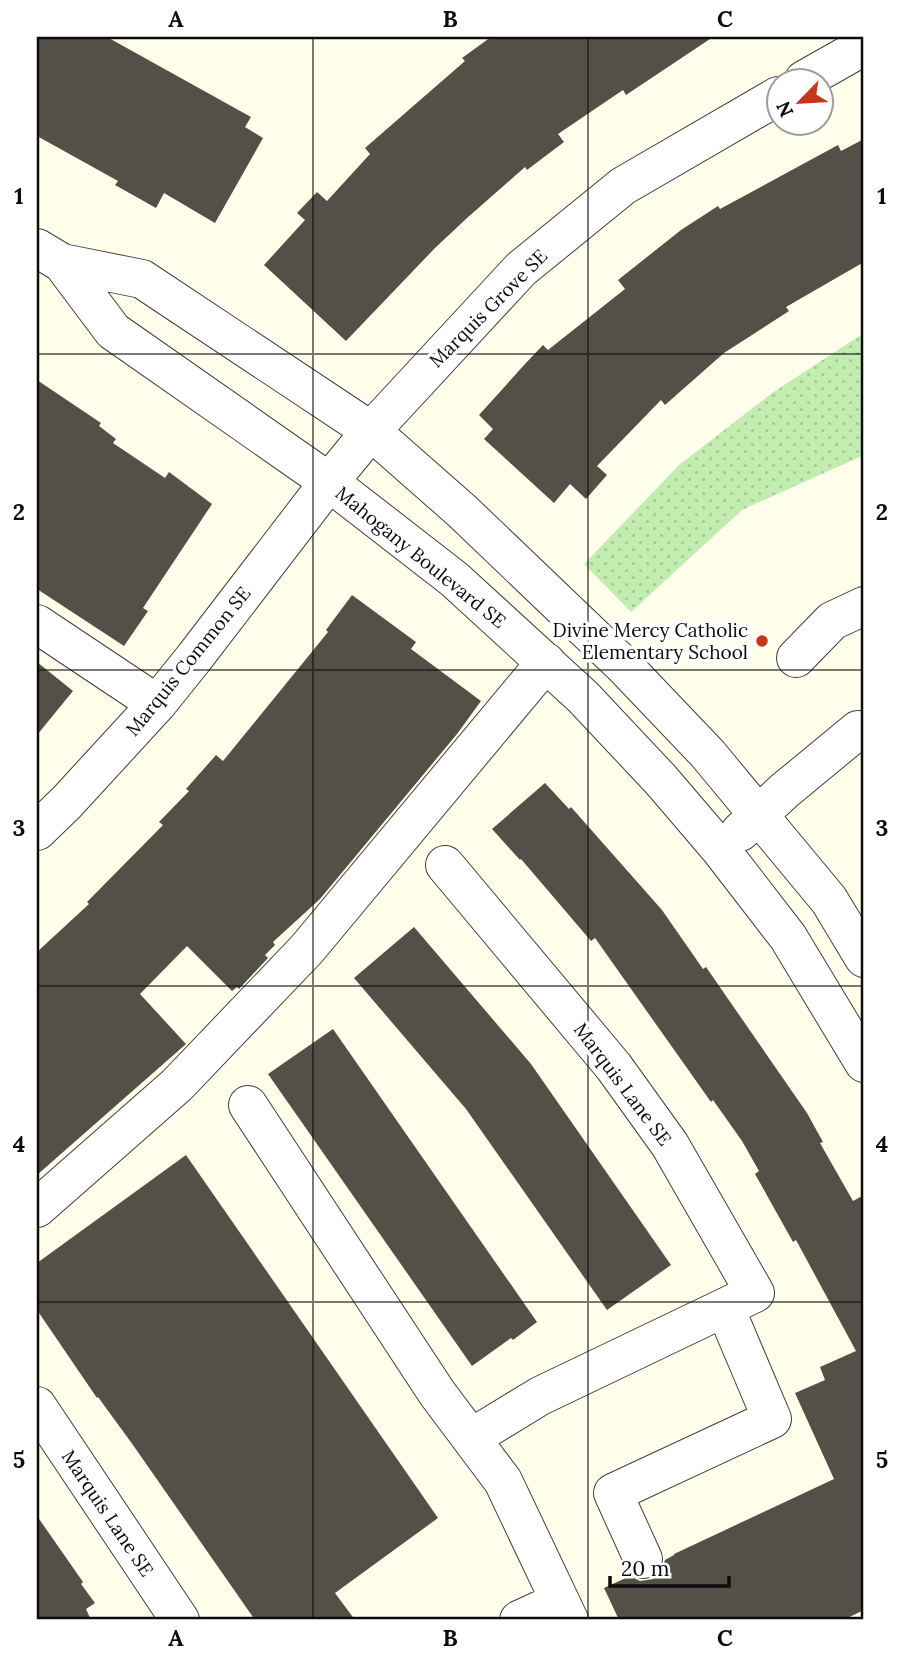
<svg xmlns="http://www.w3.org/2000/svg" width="901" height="1657" font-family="Lora,serif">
<defs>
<pattern id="park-dots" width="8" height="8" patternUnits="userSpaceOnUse" patternTransform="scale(1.75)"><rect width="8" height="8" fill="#c3ecb1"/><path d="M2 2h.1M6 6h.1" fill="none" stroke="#a6c997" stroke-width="1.8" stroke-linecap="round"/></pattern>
</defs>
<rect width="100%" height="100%" fill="#ffffeb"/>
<!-- park -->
<path fill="url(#park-dots)" d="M864 333V455L742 510 631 612 584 564 679 465 772 393Z"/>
<!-- building -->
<path fill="#555047" d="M37 37H107L251 117 245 127 263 138 215 223 164 193 156 208 115 185 118 181 37 136Z
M491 37H713L626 95 623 90 558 134 564 142 527 170 525 167 467 218 435 248 346 341 264 265 305 220 297 213 317 192 327 201 370 154 365 148 465 61 462 58Z
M864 139V262L786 307 789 311 724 353 665 405 661 400 597 466 607 475 586 499 570 484 554 503 484 439 493 429 479 415 525 364 543 345 548 350 625 289 618 280 681 230 718 206 720 209 838 145 841 151Z
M37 380 101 423 99 426 116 439 113 443 165 478 169 472 212 504 143 608 148 611 124 646 37 589Z
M352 595 416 642 411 649 481 701 457 734 320 899 273 942 275 945 265 955 268 958 239 989 237 987 232 991 187 946 140 994 186 1044 37 1175V952L89 904 87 902 163 825 159 822 189 791 186 789 216 755 223 761 328 632 326 630Z
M37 662 73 691 37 735Z
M545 783 569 809 571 807 662 910 703 969 706 967 807 1113 823 1142 820 1143 853 1201 864 1195V1610L843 1620H619L604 1588 630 1576 640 1581 653 1579 661 1571 665 1560 674 1555V1554L834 1479 795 1393 825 1380 820 1367 856 1351 796 1240 793 1242 755 1174 759 1171 742 1141 713 1100 711 1102 595 938 591 941 521 859 520 860 492 829Z
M414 927 531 1064 671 1265 607 1310 466 1109 354 978Z
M333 1029 537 1322 513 1340 511 1338 472 1366 268 1074Z
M186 1155 438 1518 335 1593 355 1620H255L133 1445 98 1397 97 1398 37 1310V1263Z
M37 1516 83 1582 81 1584 95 1603 86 1609 91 1620H37Z"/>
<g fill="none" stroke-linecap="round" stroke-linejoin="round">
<defs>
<path id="minor" d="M804 80 864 46
M37 248 62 263 142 279 371 431 462 511 623 665 707 753 829 900 864 958
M62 263 113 331 329 482 454 579 583 697 661 780 720 849 788 937 864 1063
M37 624 157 704
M796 658 832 621 864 606
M37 831 67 802 157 704 194 658 329 482 371 431 521 269 623 186 778 96
M740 832 784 791 858 730
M445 865 614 1067 670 1145 755 1293 540 1396 471 1438
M248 1105 437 1393 503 1481 569 1620
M37 1208 177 1085 307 949 546 662
M37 1406 180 1620
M643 1559 613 1493 772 1419 725 1308
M519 1620 560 1601"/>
</defs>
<!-- minor casing -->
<use href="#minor" stroke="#3f3f3f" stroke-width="40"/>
<!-- minor -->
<use href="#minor" stroke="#fff" stroke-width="38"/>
</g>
<!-- grid -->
<path fill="none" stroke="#0c0c0c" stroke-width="2" stroke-opacity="0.55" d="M313 37V1620M588 37V1620M37 354H864M37 670H864M37 986H864M37 1302H864"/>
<!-- markers -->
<circle fill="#c63619" stroke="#fff" stroke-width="2.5" cx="762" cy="641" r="7"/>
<g text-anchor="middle" stroke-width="7" stroke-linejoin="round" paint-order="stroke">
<!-- street labels -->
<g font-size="19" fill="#0c0c0c" stroke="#fff">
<text transform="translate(488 308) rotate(-45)" y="7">Marquis Grove SE</text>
<text transform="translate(421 557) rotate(39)" y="7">Mahogany Boulevard SE</text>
<text transform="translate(188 661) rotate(-51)" y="7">Marquis Common SE</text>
<text transform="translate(623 1084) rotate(53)" y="7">Marquis Lane SE</text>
<text transform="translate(108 1513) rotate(56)" y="7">Marquis Lane SE</text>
</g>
<!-- poi labels -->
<g font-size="19" fill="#0c0c0c" stroke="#fff" text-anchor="end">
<text x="748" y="637">Divine Mercy Catholic<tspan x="748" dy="22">Elementary School</tspan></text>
</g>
</g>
<!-- border -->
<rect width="901" height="1657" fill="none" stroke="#ffffff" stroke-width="77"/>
<!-- north arrow -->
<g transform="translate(800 102) rotate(245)"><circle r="33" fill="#ffffff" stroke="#9e9e9e" stroke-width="2"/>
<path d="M0-5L12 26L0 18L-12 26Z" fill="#c63619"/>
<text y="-10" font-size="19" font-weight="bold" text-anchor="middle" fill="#0c0c0c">N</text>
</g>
<!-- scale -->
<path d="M610 1576v10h119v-10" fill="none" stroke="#0c0c0c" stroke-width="3.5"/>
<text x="621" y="1576" font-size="21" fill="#0c0c0c" stroke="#ffffff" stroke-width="5" paint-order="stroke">20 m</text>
<rect x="38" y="38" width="824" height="1580" fill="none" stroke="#0c0c0c" stroke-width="2.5"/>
<g font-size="23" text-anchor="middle" font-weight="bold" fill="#0c0c0c">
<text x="176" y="27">A</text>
<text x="450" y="27">B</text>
<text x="725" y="27">C</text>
<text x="19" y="204">1</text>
<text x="882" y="204">1</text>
<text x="19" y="520">2</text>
<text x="882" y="520">2</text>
<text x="19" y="836">3</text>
<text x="882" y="836">3</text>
<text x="19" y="1152">4</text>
<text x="882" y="1152">4</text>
<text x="19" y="1468">5</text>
<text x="882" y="1468">5</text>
<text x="176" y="1646">A</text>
<text x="450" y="1646">B</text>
<text x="725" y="1646">C</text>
</g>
</svg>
